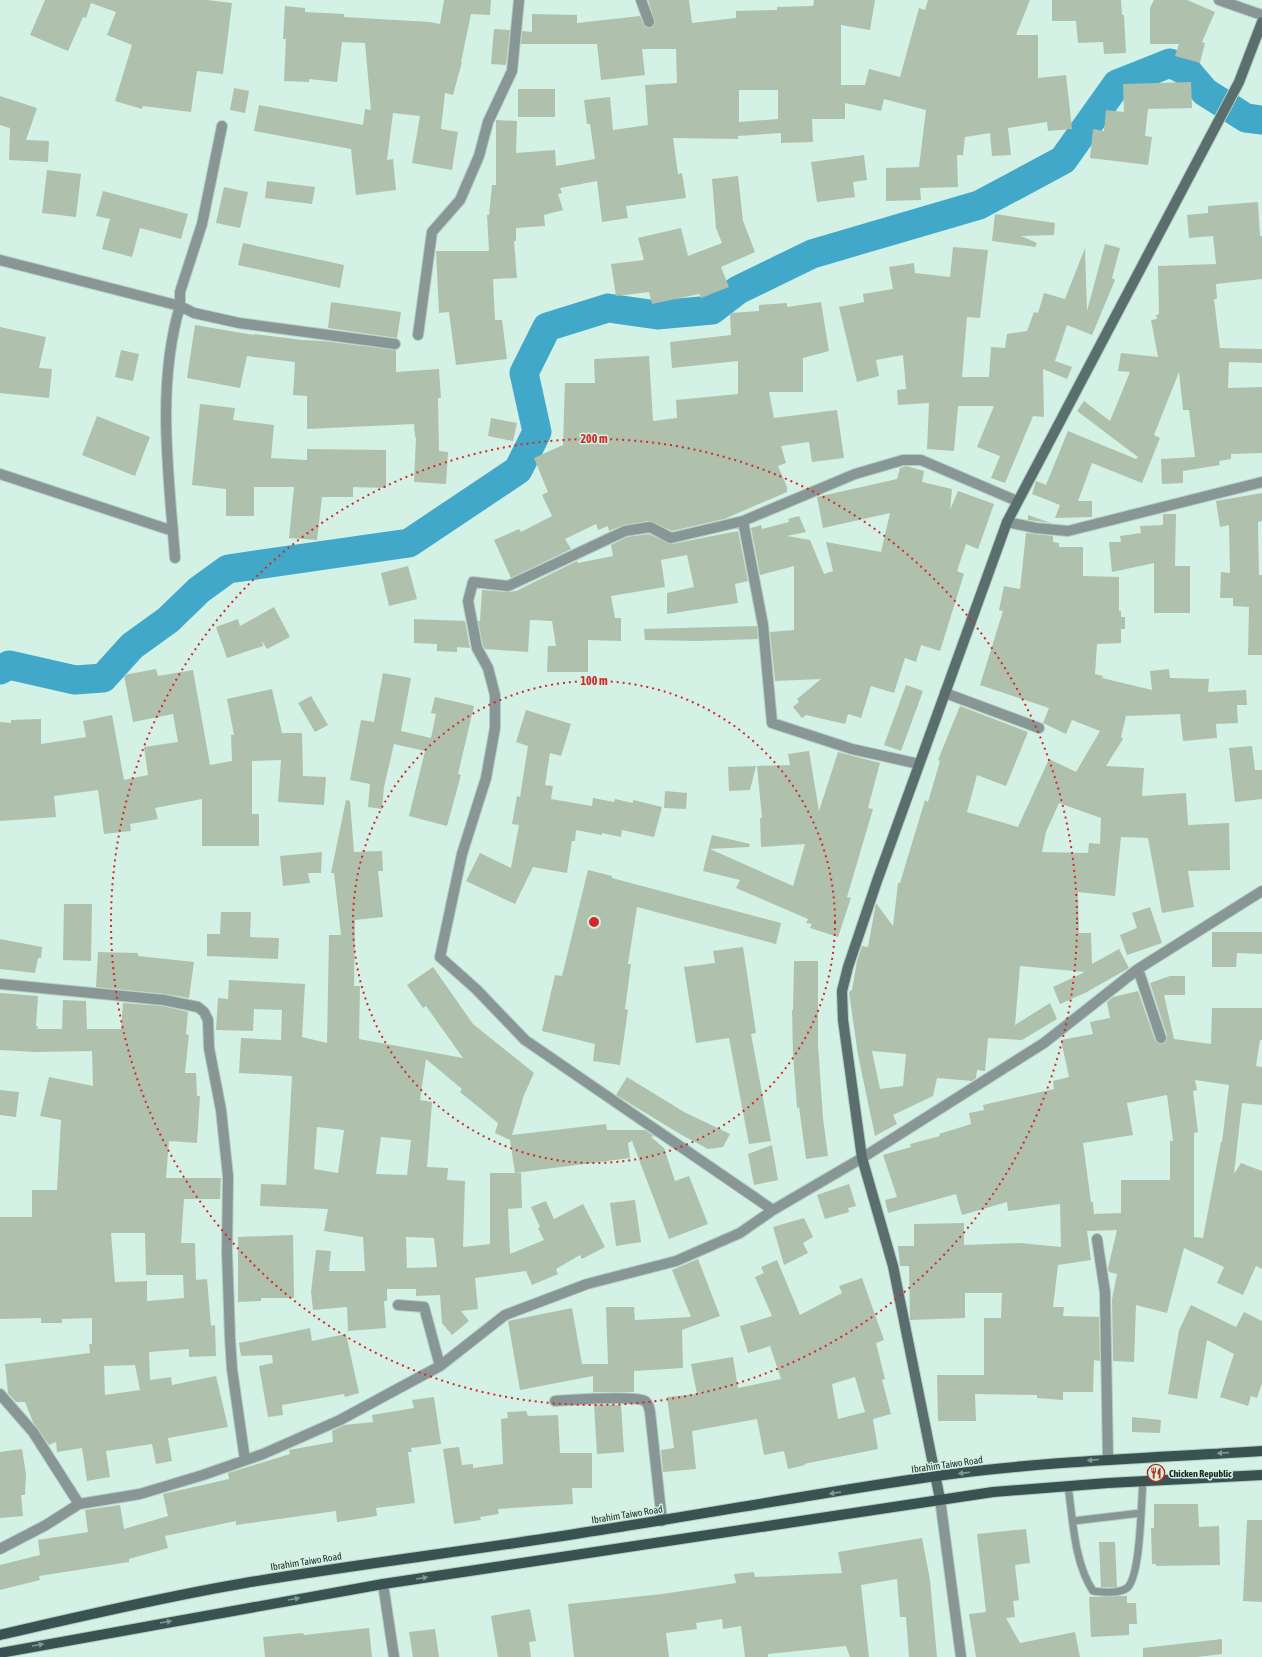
<svg xmlns="http://www.w3.org/2000/svg" width="1262" height="1657" font-family="'Asap Condensed',sans-serif">
<rect width="100%" height="100%" fill="#d3f1e4"/>
<g fill="none" stroke-linecap="round" stroke-linejoin="round">
<!-- river -->
<path stroke="#42a8c9" stroke-width="29" d="M0 670 9 665 75 680 103 678 132 646 168 620 199 590 228 569 409 543 518 470 537 432 524 373 547 327 608 308 657 315 712 310 738 290 812 254 979 205 1063 160 1117 84 1170 63 1188 72 1205 92 1246 118 1262 120"/>
</g>
<!-- building -->
<path fill="#afc1ad" fill-rule="evenodd" d="M45 0H207L232 3 223 74 197 71 191 112 143 106 142 109 115 101 132 45 107 35 116 12 91 3 86 18 83 17 68 51 30 35Z
M444 0H491L490 15 471 14 461 62H462L453 95 445 93 441 129 458 132 452 170 412 163 420 116 393 113 387 160 393 159 396 190 356 195 351 149 254 131 259 105 363 125 365 109 371 110 365 43 342 42 337 82 309 79V82L284 81 286 39H283L285 6 305 8V12L344 14V17L430 22 440 24Z
M648 0H689L692 23 736 18V11L777 10V7L813 6 814 0H875L870 30 841 25V85H865L869 69 900 77 919 8 925 10 928 0H1030L1016 35H1038V78L1066 75 1072 129 1048 131 1047 122 1008 128 1011 155 992 156 990 133 965 137 963 155H957L958 187 920 188 921 200 886 201V168L919 167 926 110 884 99 881 111 845 103V119H812L813 142 781 143V133L738 136V139L673 138 678 174 682 173 686 198 626 206 628 218 602 222 597 181 560 188 562 193 558 194 563 210 544 215 545 226 516 228V241H514L517 278 493 279 495 320H502L507 359 456 365 449 312 439 313 436 251H489L487 215H489L492 185H496V120L517 121 516 153 555 150 556 166 595 159 590 124H587L584 100 610 97 613 130 648 125 645 85 677 83 676 49H642L645 75 601 80 597 44H521L522 31 532 32V14L577 15V23L640 16 645 27 651 28 655 23ZM739 90H778V119L739 122Z
M1052 0H1121L1122 15H1124L1126 53 1104 54 1103 42 1078 43 1076 21H1052Z
M1154 0H1187L1215 12 1202 42 1205 43 1200 63 1175 56 1179 44H1150V8Z
M494 29 510 30 506 65 491 64Z
M1191 82 1192 108 1148 109 1145 136 1152 137 1148 165 1090 158 1093 129 1104 131 1106 110 1124 112 1123 84Z
M234 88 249 91 245 113 230 110Z
M518 89H555V117H518Z
M0 96 37 108 26 140 49 141 48 162 9 160 10 128 0 125Z
M864 155 867 180 853 182 855 197 817 202 811 162Z
M47 170 81 174 76 217 42 213Z
M738 176 743 221 755 252 721 267 729 287 701 298 699 294 652 304 649 292 616 296 611 264 644 260 638 238 681 228 688 256 722 243 716 228 712 179Z
M267 181 315 187 312 204 265 198Z
M224 187 248 192 240 228 216 223Z
M103 191 188 214 181 239 140 228 132 257 102 249 110 219 96 216Z
M1258 202 1260 236H1262V279L1216 284 1217 299H1214L1220 348 1262 349V363L1229 362 1228 388 1262 387V453L1231 454V459L1219 461 1220 465 1183 471V483L1162 484 1161 459 1195 457 1189 410H1183L1179 372 1154 435 1160 438 1142 483 1092 463 1078 501H1092V517L1055 518 1060 505 1032 494 1036 481 1046 485 1068 431 1136 459 1138 457 1077 411 1084 401 1110 421 1130 372 1118 371 1121 353 1158 357 1151 320 1157 319 1156 315 1159 314 1158 266 1216 264 1213 236 1189 238 1187 215 1208 213V206Z
M995 214 1055 223 1054 235 1021 236 1037 243 1035 247 992 241Z
M243 243 344 265 340 288 238 265Z
M1105 244 1120 248 1112 278 1115 280 1092 335 1067 325 1055 361 1072 367 1067 379 1043 369 1044 417 1033 416 1005 483 991 478 1000 456 977 447 994 406H958L954 451 927 449 929 403 898 405 897 390 906 389 903 355 876 360 879 376 857 382 839 307 864 302 863 294 893 289 889 267 914 263 915 273 950 277 953 247 988 250 980 318 967 317 962 377H989L991 347 1005 348 1007 334 1027 331 1034 312 1038 313 1044 293 1065 299 1085 248 1087 311Z
M331 302 401 312 397 338 328 328Z
M821 302 829 351 803 358V392H769L774 418 837 410 844 458 812 462 809 442 781 446 786 463 778 466 787 487V492L724 519 672 531 649 521 624 525 609 531 608 526 598 530 596 524 565 539 571 549 511 578 494 540 519 529 521 532 552 516 542 495 548 492 534 458 563 445 565 383H595L594 359 649 356 653 421 677 418 676 400 738 394V361L672 368 670 342 731 335 730 313 759 311V305L787 303V307Z
M195 325 254 335V334L302 340 323 341 396 350V372L439 369 441 398H438L439 451 448 452 446 484 414 482 416 437H415L414 424 307 429V396L293 395 295 362 247 356 240 388 187 378Z
M0 327 46 337 39 368 52 369 49 398 0 393Z
M121 350 139 354 133 381 115 377Z
M200 404 235 408 233 420 274 425 271 458 307 460V449L386 450V488L353 487V497H322L317 540 289 538 294 487H254V516H226V489L192 485Z
M97 416 150 437 135 476 82 455Z
M491 418 517 423 513 441 488 436Z
M906 466 924 471 922 482 952 489 950 510 958 491 994 504 978 549 966 544 957 571 964 574 940 651 921 645 916 662 905 658 894 693 871 686 861 718 848 714 845 724 806 715 802 718 793 707 799 702 797 699 821 679 775 681 770 632 794 630V566L760 575 751 528 761 525 762 529 789 522 788 519 799 516 806 532 787 536 810 540 824 574 833 571 826 542 881 552 890 513 823 528 817 497 897 479 900 468Z
M1262 493V521L1258 522 1259 575H1262V655H1248L1249 607 1233 606V598H1220L1221 572 1230 573 1229 525 1220 527 1216 501Z
M1163 514H1176L1175 566H1190V613H1154V563L1112 572 1109 542H1121L1120 536 1141 533 1140 526 1163 525Z
M1028 515 1051 523 1028 520Z
M738 531 748 581 735 584 738 603 667 614V593L694 587 687 555 661 560 665 587 611 596 615 618H621V641L588 640V672H547L548 646H556L552 621 530 620 528 652 485 649 483 646 478 621H480L482 590 507 592 516 591 577 561 578 563 613 556 611 545 627 537 649 534 672 544Z
M1026 533 1053 536V542L1059 543V547H1083V576L1119 577V611H1121V617H1125V629H1121V643L1097 644 1095 674 1103 676 1102 678 1152 690 1150 671 1169 669 1170 678 1209 679 1208 692 1246 690 1247 705H1237L1238 723 1216 724 1217 738 1183 741 1180 714 1126 716 1121 737 1123 739 1106 766 1144 768 1142 796 1186 793 1188 825 1229 823 1230 870 1188 871 1194 907 1162 913 1148 838 1121 837 1115 896 1078 892 1079 933H1091L1092 964 1119 949 1129 968 1085 993 1060 1004 1053 987 1085 972 1020 966 1015 1025 1050 1003 1057 1019 1022 1040 988 1038 985 1071 977 1070 976 1078 972 1081 937 1078 933 1096 893 1115 897 1124 875 1136 858 1055 849 992 852 990 857 961 862 946 868 947 876 903 893 926 898 883H900L925 800 928 802 940 761 938 760 960 706 1028 732 1006 786 977 775 967 812 1018 827 1049 759 1076 772 1100 731 1072 720 1066 734 1043 723 1049 708 980 685 1003 611 999 610 1004 586 1020 589ZM1059 803 1101 818 1100 844 1089 843 1088 853 1042 852 1046 832ZM872 1051 906 1054 903 1086 880 1089Z
M408 566 417 599 389 606 381 573Z
M274 607 290 637 267 649 262 641 263 646 227 658 216 627 238 619 240 626Z
M414 619 465 621 470 648 457 647V652L437 651V644L414 643Z
M757 626 758 639 697 641 645 640 644 629Z
M156 669 158 676 193 670 210 765 232 761 231 735H234L227 699 272 689 282 733H302L303 776 326 777 324 805 278 802 281 760 252 761V814H259V846H202V799L155 808 158 819 130 824 131 831 104 834 98 790 54 796 56 817 0 821V722L11 723V720L41 719V744L86 737 83 721 112 715 124 780 148 775 144 747 178 742 173 714 133 722 124 675Z
M383 673 411 678 401 731 431 738 436 714 431 713 435 697 474 706 458 774 461 775 447 826 409 816 425 751 394 744 384 787 382 809 368 807 370 784 350 780 361 720 374 722Z
M906 685 923 691 901 751 884 745Z
M311 696 328 725 315 732 298 703Z
M526 710 571 724 561 756 550 753 545 785 553 786 551 799 592 806 593 798 614 802 615 799 633 803V800L662 807 654 837 622 830 621 837 602 833V835L576 830 575 841H572L567 873 533 867 515 904 466 881 480 853 511 868 519 825 512 824 517 796 520 797 528 746 516 742Z
M1252 746 1255 770H1262V799L1235 802 1229 748Z
M809 751 819 811 838 752 880 763 868 808 873 809 847 897 851 898 838 937 810 928 812 924 806 923 808 919 736 888 740 880 703 871 712 835 750 844 749 847 710 849 793 886 805 844 761 847 760 818H762L757 766 790 765 788 754Z
M756 766 750 790 729 791 728 767Z
M665 791 687 793 686 809 664 808Z
M346 800 350 801 354 852 382 851 383 871H378L383 917 355 920 354 986H360L359 1039 463 1058 426 1006 423 1008 407 985 433 967 473 1024 534 1073 524 1095 512 1135 606 1124 607 1130H645L654 1136 651 1137 664 1148 675 1181 689 1176 708 1224 669 1239 632 1141 628 1143 630 1158 515 1173 510 1140 495 1133 498 1123 460 1092 462 1089 426 1059 420 1100 432 1102 427 1167 448 1168 447 1180 465 1181 463 1247 490 1244V1173H521L522 1208 508 1209 510 1254 544 1240 538 1228 540 1227 531 1207 546 1201 554 1219 583 1204 605 1247 582 1259 580 1255 556 1269 558 1274 532 1285 526 1271 475 1278 478 1309 461 1311 469 1321 452 1335 442 1323 440 1295 416 1296V1289H387V1301H384L386 1328 348 1331 347 1307 313 1310 311 1292 316 1250 331 1251 329 1271H365L363 1237 324 1231 328 1209 260 1206 261 1184 286 1185 292 1076 239 1073 241 1038 281 1040 282 1010 254 1009 253 1031 216 1030 218 998 228 999 229 980 305 984 302 1037 327 1043 329 935H341L334 873H331ZM317 1127 344 1130 338 1173 314 1169ZM381 1137 411 1140 407 1175 376 1174ZM406 1237 434 1238 437 1267 407 1268Z
M322 852 321 873H308L310 883 283 886 280 856Z
M588 870 612 876V878L781 923 776 944 637 907 628 964H631L625 1009 628 1010 620 1065 593 1061 595 1044 542 1031 555 975 562 976Z
M64 904H92L91 961 63 960Z
M1150 907 1162 943 1127 955 1120 935 1137 928 1132 913Z
M221 912H251L250 937 279 938 278 959 207 956V934H220Z
M1212 932H1262V954L1237 953 1236 967H1212Z
M0 939 42 947 41 958H38L35 973 0 969Z
M743 947 756 1033 751 1034 771 1141 749 1144 729 1038 696 1043 684 967 715 963 713 951Z
M98 952 138 953V956L194 962 189 998 165 994 96 987Z
M794 961H818V1044L823 1118 828 1156 806 1159 799 1107 797 1108 793 1054 792 1010H793Z
M1170 976H1185V995H1164L1174 1039 1211 1044 1212 1008H1262V1040H1260L1256 1066 1262 1067V1105L1242 1103 1234 1174 1241 1163 1262 1171V1269L1256 1266 1243 1295 1217 1283 1224 1267 1184 1248 1167 1313 1136 1305 1134 1362 1113 1361 1112 1299 1117 1274 1109 1272 1108 1268 1117 1230 1087 1231 1091 1260 1058 1265 1053 1307H1064L1063 1316 1099 1317 1100 1361 1094 1360 1093 1392H1063V1400L1037 1398V1395L975 1394 976 1421H938L937 1375H984V1318H1001L1002 1293H965V1318L910 1320 909 1266H900L898 1246H914V1224L964 1223V1245L1020 1243 1061 1247 1060 1204 1008 1211 1007 1202 962 1215 956 1194 888 1213 885 1200 897 1197 883 1155 911 1147 910 1144 940 1136 939 1134 971 1124 969 1113 984 1110 983 1105 1054 1089 1053 1081 1069 1077 1061 1040 1093 1034 1090 1022 1110 1018 1107 1002 1113 997 1138 991 1155 1040 1159 1044H1163L1167 1040V1036L1150 983ZM1195 1080 1229 1085 1222 1142H1221L1203 1238 1194 1237V1133L1198 1132 1193 1091 1197 1090ZM1167 1095 1173 1141H1170V1180H1121V1213L1094 1214 1093 1202H1091L1083 1143 1133 1135 1127 1103Z
M0 993 38 996 36 1026H38L37 1029H62L63 1000 86 1001 87 1029H121L123 1003 163 1006 188 1012 186 1034 189 1035 185 1073H196L197 1096H200L197 1143 169 1141 166 1178H221L220 1199H184L181 1243H195L196 1280 207 1279 211 1326 215 1325 216 1356 189 1357V1349L149 1352 150 1380 171 1377 172 1385 216 1376 228 1427 168 1438 172 1461 156 1464 152 1444 106 1451 110 1477 87 1481 82 1448 57 1452 56 1442 49 1445 33 1422 25 1402H16L8 1393 5 1364 90 1353 89 1344H92V1318L62 1319V1323H41V1318L0 1319V1217H32V1190H57L61 1120 40 1116 49 1077 93 1086 92 1051 36 1052 0 1050ZM111 1233H145L146 1275H183L184 1298 147 1301V1281L115 1282ZM135 1365 140 1390 105 1395 104 1366Z
M627 1077 684 1112 730 1134 723 1147 708 1149 680 1134 616 1095Z
M0 1090 19 1092 16 1117 0 1115Z
M772 1145 778 1180 754 1185 748 1154Z
M849 1184 856 1206 848 1208 849 1212 825 1219 817 1195Z
M635 1200 641 1242 616 1246 610 1203Z
M804 1218 813 1237 803 1243 808 1253 784 1265 773 1227Z
M293 1235 294 1298H261V1301L238 1302V1237Z
M698 1259 720 1316 682 1330 683 1368 634 1371V1392H593V1376L520 1390 508 1321 572 1308 582 1364H608L606 1307H634L635 1320 691 1317 672 1270Z
M777 1260 800 1315 842 1293 839 1286 862 1278 884 1340 876 1343 885 1379 882 1380 891 1414 873 1419 878 1449 804 1464 805 1465 788 1469 784 1451 764 1455 757 1419 692 1431 696 1469 663 1472 661 1450 674 1448 667 1397 697 1394 691 1364 733 1357 738 1388 781 1379 770 1346 748 1353 740 1326 772 1316 755 1277 764 1273 761 1267ZM855 1377 865 1412 838 1419 832 1384Z
M1191 1305 1236 1327 1244 1312 1262 1321V1383L1257 1398 1251 1396 1248 1406 1220 1397 1234 1354 1207 1340 1197 1399 1168 1394 1179 1330Z
M310 1328 312 1341 346 1334 359 1393 345 1397 344 1394 282 1405 283 1415 268 1417 259 1366 273 1363 272 1355 241 1356 239 1343Z
M434 1397 441 1444 411 1448 412 1452H408L415 1503 376 1508 377 1516 337 1522 336 1511 236 1525V1521L165 1536 168 1548 129 1559V1562L39 1576 40 1580 0 1590V1565L40 1555 38 1540 88 1532 85 1510 120 1505 124 1529 168 1516 163 1494 229 1479 228 1473 290 1454 289 1450 333 1442 332 1431 344 1425 373 1422 372 1415 414 1408 412 1400Z
M594 1405H621L624 1452 597 1454Z
M526 1411 528 1416 558 1415 560 1453H592V1488H572L573 1504 498 1509 499 1514 480 1517 481 1520 454 1524 443 1449 459 1447 462 1465 473 1464V1468L503 1464 501 1419 508 1418 507 1412Z
M1132 1417 1161 1420 1160 1433 1132 1432Z
M22 1449 26 1474 25 1495H21L23 1516 0 1518V1452Z
M1154 1504H1198L1199 1527 1219 1526 1220 1565 1156 1566V1564H1152L1151 1528H1154Z
M1247 1520H1262V1602L1243 1601Z
M1026 1529 1030 1563 1015 1565 1019 1600 1013 1601 1015 1617 1006 1618 1020 1643 1075 1632 1080 1657H976L969 1614 986 1612 977 1534Z
M922 1538 930 1580 937 1657H909L906 1617H900L897 1579 861 1585 869 1657H850L846 1646 768 1654V1657H745L741 1626 723 1629 722 1619 696 1623 697 1629 666 1633 669 1657H574L568 1604 662 1594 736 1583 734 1574 754 1572 755 1577 842 1573 838 1552Z
M1099 1542H1115L1117 1587H1101Z
M1118 1596H1127V1603H1136L1137 1624H1129V1635L1091 1637 1089 1597Z
M530 1609 536 1641 529 1642 531 1657H498L491 1616Z
M369 1628 372 1657H265L263 1637 303 1633 304 1635Z
M435 1629 439 1657H413L409 1632Z
M1222 1639V1654L1197 1657H1143V1648Z"/>
<g fill="none" stroke-linecap="round" stroke-linejoin="round">
<defs>
<path id="lane" d="M1068 1486C1073 1520 1074 1562 1093 1591 1103 1592 1118 1594 1127 1588 1141 1576 1141 1501 1143 1481
M1073 1521 1141 1513"/>
<path id="street" d="M641 0 649 22
M1219 0 1262 15
M222 126 202 224 180 292V306L194 313 239 323 395 344
M0 260 180 306C156 386 169 477 175 558
M418 335 432 232 460 200 479 156 488 122 512 71 519 0
M0 474 173 531
M743 521 763 625 772 723 852 749 919 764
M1007 522 1036 528 1068 531 1262 482
M945 693 1039 728
M1138 969 1161 1038
M0 984 164 1000 198 1007 204 1012 208 1020 209 1048 221 1110 228 1176 227 1251 230 1338 232 1369 245 1460
M773 1210 525 1040 476 989 440 957 462 854 486 778 495 728V695L488 668 477 648 468 601 473 582 508 586 625 531 650 527 671 538 743 521 855 474 903 460H921L1017 501
M1097 1239 1105 1292 1108 1459
M398 1305 424 1307 440 1366
M0 1394 33 1432 79 1504
M555 1401C571 1400 633 1395 645 1401 649 1404 649 1408 650 1412L662 1521
M940 1499 961 1657
M0 1549 46 1525 79 1504 140 1494 203 1475 263 1454 340 1420 440 1366 505 1315 587 1284 676 1261 740 1233 773 1210 862 1158 1044 1043 1138 969 1262 891
M383 1584 394 1657"/>
<path id="secondary" d="M940 1499 893 1266 862 1158 843 1020 842 991 848 967 877 881 1007 522 1239 82 1262 22"/>
<path id="primary" d="M0 1635C81 1616 163 1597 245 1583 357 1564 469 1551 581 1533 700 1515 817 1493 936 1476 1044 1461 1153 1458 1262 1451
M0 1653 383 1584 993 1492 1108 1483 1262 1475"/>
</defs>
<!-- lane casing -->
<use href="#lane" stroke="#b2cdc1" stroke-width="9"/>
<!-- street casing -->
<use href="#street" stroke="#b2cdc1" stroke-width="12"/>
<!-- secondary casing -->
<use href="#secondary" stroke="#b2cdc1" stroke-width="12"/>
<!-- primary casing -->
<use href="#primary" stroke="#b2cdc1" stroke-width="12"/>
<!-- lane -->
<use href="#lane" stroke="#889695" stroke-width="7"/>
<!-- street -->
<use href="#street" stroke="#889695" stroke-width="10"/>
<!-- secondary -->
<use href="#secondary" stroke="#5a6e6e" stroke-width="10"/>
<!-- primary -->
<use href="#primary" stroke="#3a5252" stroke-width="10"/>
</g>
<!-- one-way arrows -->
<defs><path id="oneway-solid" d="M-6-.8H1V-3.2L6.5 0L1 3.2V.8H-6Z"/></defs>
<g fill="#7f9a94">
<use href="#oneway-solid" transform="translate(1223 1453) rotate(176)"/>
<use href="#oneway-solid" transform="translate(1093 1460) rotate(175)"/>
<use href="#oneway-solid" transform="translate(964 1473) rotate(173)"/>
<use href="#oneway-solid" transform="translate(835 1493) rotate(171)"/>
<use href="#oneway-solid" transform="translate(422 1578) rotate(-9)"/>
<use href="#oneway-solid" transform="translate(294 1599) rotate(-10)"/>
<use href="#oneway-solid" transform="translate(166 1622) rotate(-10)"/>
<use href="#oneway-solid" transform="translate(38 1645) rotate(-10)"/>
</g>
<!-- distance rings -->
<g fill="none" stroke="#d62828" stroke-width="2" stroke-dasharray="2 4">
<circle cx="594" cy="922" r="241"/>
<circle cx="594" cy="922" r="483"/>
</g>
<!-- icons -->
<defs>
<symbol id="restaurant-ring" viewBox="-11 -11 22 22"><circle r="9.5" fill="#d3f1e4" stroke="#b72b13" stroke-width="1.5"/><path d="M-5-6h1v4h1v-4h1v4h1v-4h1v5L-1.5 .5V6h-2V.5L-5-1ZM5-6V6H3V1.5H1.5Q1.5-4 5-6Z" fill="#b72b13"/></symbol>
</defs>
<g fill-rule="evenodd">
<use href="#restaurant-ring" x="1146" y="1463" width="20" height="20"/>
</g>
<g text-anchor="middle" stroke-width="3" stroke-linejoin="round" paint-order="stroke">
<!-- street labels -->
<g font-size="10" fill="#1c2722" stroke="#d3f1e4">
<text transform="translate(947 1464) rotate(-8)" y="4">Ibrahim Taiwo Road</text>
<text transform="translate(627 1514) rotate(-9)" y="4">Ibrahim Taiwo Road</text>
<text transform="translate(306 1561) rotate(-9)" y="4">Ibrahim Taiwo Road</text>
</g>
<!-- poi labels -->
<g font-size="10" font-weight="bold" fill="#1c2722" stroke="#d3f1e4" text-anchor="start">
<text x="1169" y="1477">Chicken Republic</text>
</g>
</g>
<circle cx="594" cy="922" r="6" fill="#d62828" stroke="#d3f1e4" stroke-width="2"/>
<g font-size="12" text-anchor="middle" font-weight="bold" fill="#d62828" stroke="#d3f1e4" stroke-width="3" stroke-linejoin="round" paint-order="stroke">
<text x="594" y="443">200 m</text>
<text x="594" y="685">100 m</text>
</g>
</svg>
